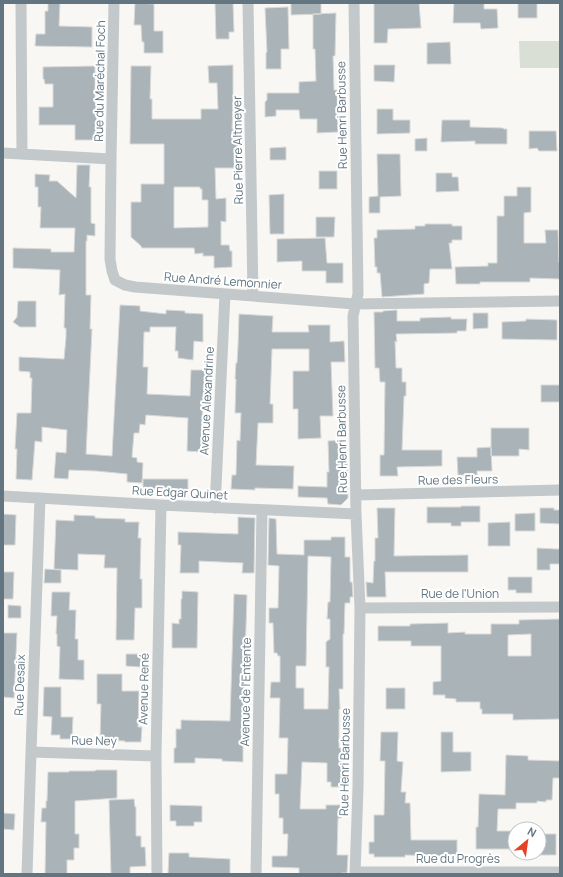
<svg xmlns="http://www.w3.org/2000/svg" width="563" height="877" font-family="Manrope,sans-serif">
<rect width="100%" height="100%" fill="#f8f7f4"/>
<!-- green -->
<path fill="#d9dfd5" d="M519 41H560V68H520Z"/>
<!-- building -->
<path fill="#a9b3b8" stroke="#d9d9d7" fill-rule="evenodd" d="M48 3H60L59 26 92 27V47L35 46 36 34H45V11H48Z
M135 3 154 4V31H163V53H144V42H142L141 25H134Z
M215 3H233L234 32H229V39H216Z
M291 3H321V14L291 15Z
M374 3H419L421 28 388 29 387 43H374Z
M454 3H484V9H497L498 28 481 29 480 23H453Z
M518 3H537V18H518Z
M288 7 289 49H281V69H266V53L267 52 265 8Z
M336 13 335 56H333L334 90H337L338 132 317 133V119H300L299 110H276V116L265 117V102L267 100V93H299V82L316 81 315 49H313V14Z
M450 42 451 64H427V43Z
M233 65V104L232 129H239L240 168H215L216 199 226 198V222L221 221V245H229L230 251H232V267L214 268V256H203V253L195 254 194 248H142L141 246 131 237V202H141V184H164V144H130L131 66H151L150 99H152V119H201V109H218L217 83H209L208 66ZM174 187H200V189H202V200H208V227L174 228Z
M374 65H395L394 82 374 81Z
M95 66V103H97L96 140H75V125H39V107H53V84H45L44 79H43V67Z
M377 109H393V120H410V133L377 134Z
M442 120H470V127L503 128 504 129H507V144H475V141L441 142Z
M529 131H556L557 151H539L537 148 529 149Z
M427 138V151H415V139Z
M286 147V160H270V148Z
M377 154H400L401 196 380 197V213H369V197L378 196Z
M77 165H90L89 187H91V223L95 224V236L87 235V241H86V295H91L90 329H92L86 454 112 456 120 305 140 306V311L166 314V310L185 311V313L203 314V342L194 341 193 360 178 358V351H175L176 327H150V332H144L143 367H148L147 394 190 396 191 370H207L206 395H203L201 452 187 451 188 418 146 415 145 425 140 424 139 433H134L132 457 137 458V462L143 463 142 483 127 482V474L96 471 69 470 68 479 54 478 56 452 66 453 67 430 42 427V442L35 441 32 480 16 479 17 449H15L17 413H31L32 378H30V372L19 371V357L64 359 66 337V328H64L65 294 59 295 60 270 13 268V248L51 249V252H74L75 228H40L41 207H38V187H35V174L50 175 49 181H57L76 198Z
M319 171H337V189H319Z
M436 173H452V177H458L459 191 436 192Z
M517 187H531V212L524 213V243H546L545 230H558L559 263H560V279L530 278V282H480V284H456L455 267 488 266V263H497V216H504V196H517Z
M284 194V234H270L269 195Z
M316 217H335L334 237H316Z
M425 224H452V226H462V240H452V243H449L452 269H430L429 283 424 284V294L382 297 380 273H377V267H375L374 238H377V230L415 229V226H425Z
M325 238 327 263H343V283H326V271H302V261L277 262V239Z
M18 301H36V327H20L13 322 17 317Z
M397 310V321H420V318L451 317V319H467L466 331H457V333L396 334 397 342 395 341 396 368H402V382H406V396H404L402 450H442V466L397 467 398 476H380V455H384L385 382H380L379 368H375L374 312H383V311Z
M473 313H488V328L473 329Z
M239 314 273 316 272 332H309L308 325H330V342L344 341 345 362H331L333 416H320L321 438 298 439V409H293V371H309V349H272L270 404H273V423H258L256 465 294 466 293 489 255 488V490L231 489 232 475H236L237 440 240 441 241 413H235L236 379H235L236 363H237L238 346Z
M526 319 557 320V340L502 339V322L526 321Z
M541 385H560V402H541Z
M491 428H529V450L519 449V456H491Z
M347 440 348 498 341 505 328 504 327 498 298 497V486L327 487V472H329L328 441Z
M491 447 492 471H477V475H458L457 457H477V448Z
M143 479H188V491L143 488Z
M461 506H480V522H461V526H451V523H427V507H461Z
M377 508H395L394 556 468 555V572H385L386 597H367L366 582 373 583 374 561H375V538H378Z
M540 508H554V510H560V524L540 523Z
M535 513V531H515V514Z
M3 514 16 515 15 545H3Z
M74 515 95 516V518L125 519V522H139L138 538H141L140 579H142V608H135L134 640H116L117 568H104L105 555 78 554V570L54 569 56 520 74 521Z
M238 517 255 518 254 573H242L243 563 199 561V573H180L181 545H178V532L238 534Z
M269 518 276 519 277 554 304 555V540H331V537H345V557H350V582H352L353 597H350V603H345L344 634H343V689H339L340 709H339V748H342V771L347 772V787H331V782H327V763L302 762 300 809H326V805H341V818H338L337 855H348L347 873H342V874H299V868L272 867V856H287L288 834H283V818H279V794H275V774H287L288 738H279L280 698H270L271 682H280V656H278L277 653H274L273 623H269V608H278L279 566 268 565ZM308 556 331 557 330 602H328L327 619H330V639L326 642V667H329L328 709H304V688H296V666H306Z
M510 522V546H488V523Z
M537 548 556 549H560V564H550V570H537Z
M45 569 61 570V583H44Z
M3 572H14L13 599H3Z
M508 577H532V593H516V590H508Z
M182 591 198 592 197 648H172V623L179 624V619H181V599H182Z
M52 592H70L69 610H76L75 639H78V660H84V680L59 679 60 647 57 646V634H56L57 616H51Z
M234 594 247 595 243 722V762L222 761V759L195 758V763H174V748H176V729H181V720L230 721Z
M8 605 21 606V618H8Z
M560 619V719L513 720V714H482V709H480V702H456V699L445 698V695H433V682L441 681V646H411V641H378V626H410V624L448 623V633L465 632V634H491V624H519V620ZM531 634V656H508V635Z
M3 633H17L14 698 3 697Z
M126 654H141L140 667 126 666Z
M97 674H122V691H139L138 727H142L141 742H125V741L100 740 101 704H97Z
M44 687H61V717H73L72 739H60V735H51L52 717 43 716Z
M386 688H405V709H386Z
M381 732H398L397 761 403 762 401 792H406L405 803H410L411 840H457V855H443V856L405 855V857H374V854H369V842H374V815H384L385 761H380Z
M441 732H453V752H471V771L441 772Z
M506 755 528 756V760L560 761V778H553L552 800H546V802L537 801V803H516V809H498L497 831H515V849H476V827H478L479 794 505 795Z
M96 770H117V798L75 801V834H79V848H74V860H67V874H45L46 822H41L42 808H46V801H47L48 772H69V771H95Z
M134 799 135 807H136V836H141V847H145L146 866 130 867V874H111L109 800Z
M170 805 202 806V822H194V826H176V821H170Z
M3 813 15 814 14 830 3 829Z
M539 834H556V855H539Z
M169 853H189V857L230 859V874H168Z"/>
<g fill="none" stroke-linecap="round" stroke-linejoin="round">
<!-- minor -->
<path stroke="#c3c8ca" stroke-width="11" d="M21 3 22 154
M248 3 253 296
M354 3 358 294 353 316 356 514 360 608 358 788 355 874
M3 153 111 159 110 259 112 271 115 280 125 285 135 287 355 304 560 301
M111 159 114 3
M356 495 560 490
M3 496 161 505 356 514
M215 508 225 294
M360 608 560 607
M31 752 156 756
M355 872H560
M27 874 31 752 40 498
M157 874 156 756 161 505
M256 874 262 510"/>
</g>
<g text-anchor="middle" stroke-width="4" stroke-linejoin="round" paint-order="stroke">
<!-- street labels -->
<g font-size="12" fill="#627580" stroke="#fff">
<text transform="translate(100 81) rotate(-89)" y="4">Rue du Maréchal Foch</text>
<text transform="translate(342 115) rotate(-91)" y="4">Rue Henri Barbusse</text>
<text transform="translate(238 150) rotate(-91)" y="4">Rue Pierre Altmeyer</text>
<text transform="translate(223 281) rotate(4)" y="4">Rue André Lemonnier</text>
<text transform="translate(207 401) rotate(-87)" y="4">Avenue Alexandrine</text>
<text transform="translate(342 439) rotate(-91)" y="4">Rue Henri Barbusse</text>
<text transform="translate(458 480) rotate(-1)" y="4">Rue des Fleurs</text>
<text transform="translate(180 493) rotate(3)" y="4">Rue Edgar Quinet</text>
<text x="460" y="598">Rue de l'Union</text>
<text transform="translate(20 685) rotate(-88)" y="4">Rue Desaix</text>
<text transform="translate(144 689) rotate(-89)" y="4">Avenue René</text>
<text transform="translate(246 692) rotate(-89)" y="4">Avenue de l'Entente</text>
<text transform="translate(94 741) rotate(1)" y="4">Rue Ney</text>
<text transform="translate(345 762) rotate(-89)" y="4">Rue Henri Barbusse</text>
<text x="458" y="863">Rue du Progrès</text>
</g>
</g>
<!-- border -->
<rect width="563" height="877" fill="none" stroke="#627580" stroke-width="8"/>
<!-- north arrow -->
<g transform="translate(527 841) rotate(29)"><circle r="19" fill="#ffffff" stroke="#c0c8cc"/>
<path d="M0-3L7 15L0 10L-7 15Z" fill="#e74225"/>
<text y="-6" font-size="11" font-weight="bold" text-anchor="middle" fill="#627580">N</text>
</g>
</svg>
